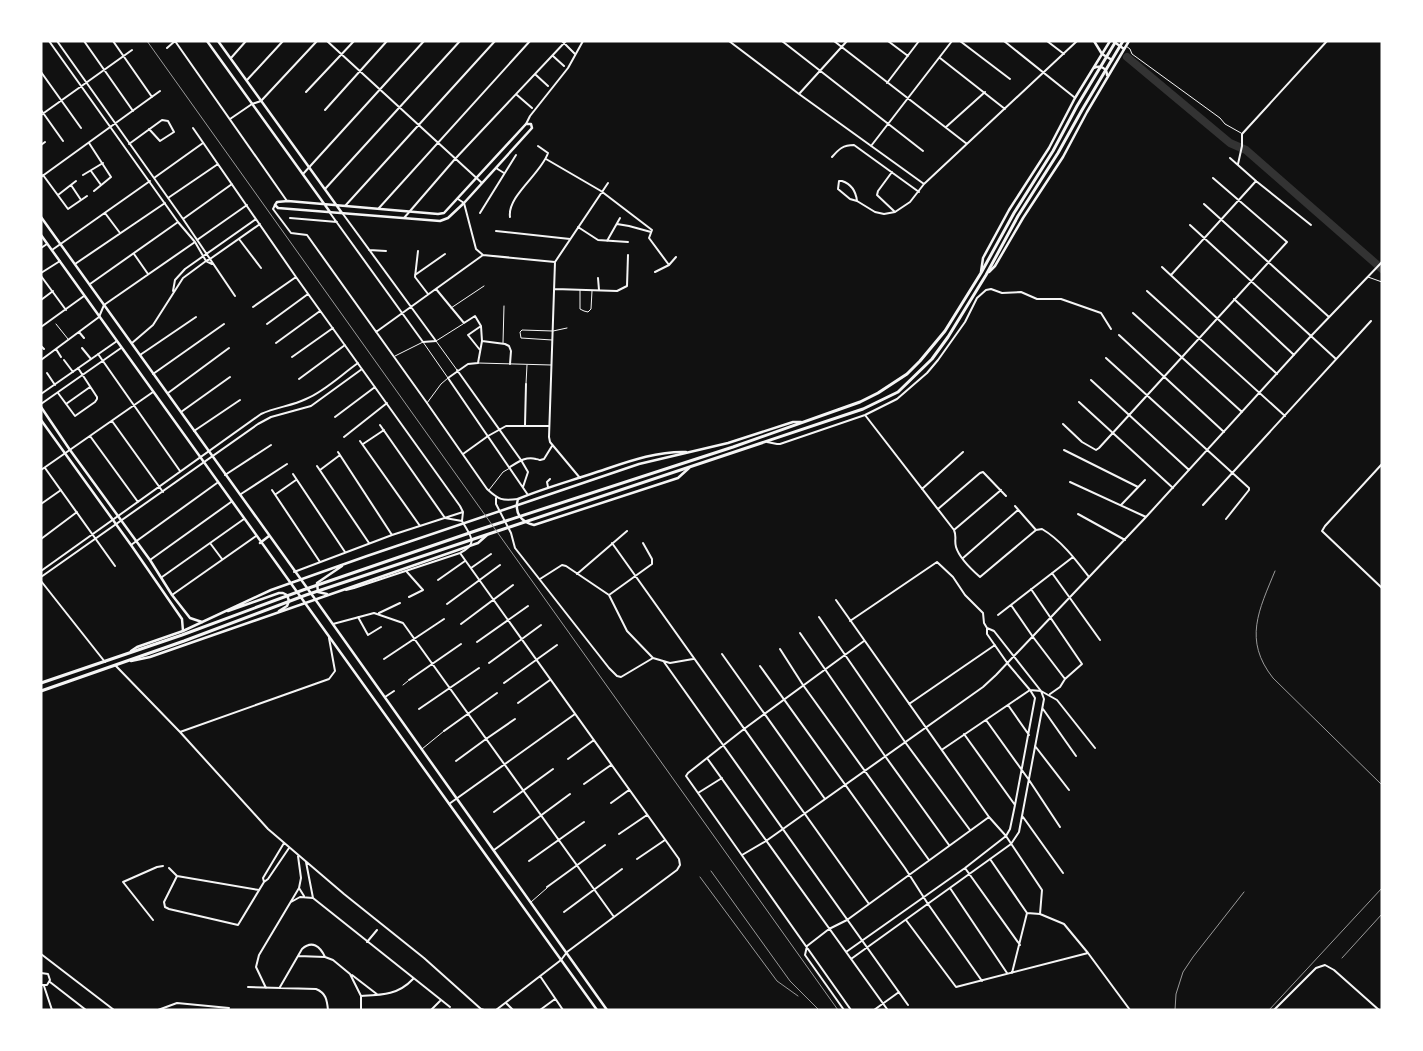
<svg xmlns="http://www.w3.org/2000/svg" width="1423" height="1051" font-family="'PT Sans',sans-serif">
<rect width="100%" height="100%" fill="#111"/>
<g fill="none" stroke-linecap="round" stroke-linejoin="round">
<!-- river -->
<path stroke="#333" stroke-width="8" d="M1127 57 1230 143 1246 150 1382 269"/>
<!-- service -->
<path stroke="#f5f5f5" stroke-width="1" d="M1126 46 1130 49 1132 54 1220 118 1225 124 1241 133
M1368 277 1382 282
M580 290V309L584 311 588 312 591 309 592 291
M451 308 484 286
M56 324 68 339
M552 340 521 338 520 332 522 330 553 331 567 328"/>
<!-- pedestrian -->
<path stroke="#f5f5f5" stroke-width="1" d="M503 343 504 306
M395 356 423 342 448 378 441 384 427 403
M478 363 551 365
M457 370 436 341 463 324
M526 384 527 365
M489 490 503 472 510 468
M403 685 408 681
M422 749 444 731
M531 902 547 888"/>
<!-- minor -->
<path stroke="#f5f5f5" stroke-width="2" d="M49 41 178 222 195 242 206 261 212 264
M57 41 183 219 235 296
M84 41 133 111
M113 41 152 97
M175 41 287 201
M327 41 482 183
M562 41 575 54
M729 41 799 94 924 184
M782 41 923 151
M834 41 967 144
M888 41 908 56
M960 41 1010 79
M1004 41 1074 97
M1047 41 1064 54
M167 48 175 41
M553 56 564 66
M231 58 246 41
M940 58 1005 109
M41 72 81 128
M536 75 548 86
M247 80 283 41
M887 83 919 41
M306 92 354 41
M799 94 847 41
M517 95 532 108
M41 110 63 141
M325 110 387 41
M41 115 132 50
M230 119 252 104 261 101 317 41
M526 124 530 116 568 68 583 41
M946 127 985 92
M193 128 296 277 460 506 463 512 462 521
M89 143 111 177 94 191
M129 144 162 120 168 121 174 132 160 141 149 129
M41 145 45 142
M871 146 952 41
M832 157C839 149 843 145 854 145L919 192
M1230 158 1256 181 1311 225
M546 159 601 191 652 230 649 238 669 265
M1238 164 1242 146V134L1327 41
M496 168 504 173
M91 171 101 185
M892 172 878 191 877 195 895 212
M303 174 424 41
M43 175 68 209 87 196
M83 175 103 163
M41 177 160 91
M154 178 203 143
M71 185 81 200
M325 189 460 41
M58 195 76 181
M168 198 218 164
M458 199 464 203 476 249 483 255
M857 201C856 192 851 184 842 181H839L838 189 850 199 857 201 875 212 884 214 895 212 910 202 924 184 1077 41
M1204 204 1329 317
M275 205 273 209 291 233 307 235 427 403 487 489C499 500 502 501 518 499
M345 206 495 41
M379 208 530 41
M105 213 120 233
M330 213 423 342 436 341
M480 213 516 155
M343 214 436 341
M510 217C507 196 541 174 548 153L538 146
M290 218 337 222
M404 218 455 159 566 41
M183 219 232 184
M617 224 629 226 651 232
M1190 225 1336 359
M578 227 598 240 628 242
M496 231 570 239
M239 239 261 268
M197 240 247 205
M607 241 620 218
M41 248 47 244
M52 250 150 181
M369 250 386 251
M418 251 415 277 428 294
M134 254 148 274
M555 262 549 437 550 442 580 478
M555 262 608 183
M75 264 165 203
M1162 267 1277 374
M655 272 669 265 676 257
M41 273 60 261
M415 275 445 254
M1171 275 1256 181
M41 276 66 310
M598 278 599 290
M90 284 178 222
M436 289 464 323 475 316 481 326
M555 289 617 291 627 286 628 255
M173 291 175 280 185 269 256 219
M1147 291 1285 416
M1234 299 1294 355
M41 300 53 291
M253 307 296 277
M1133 313 1242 412
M267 324 308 294
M481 326 482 341 478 363 468 364 448 378 528 495
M41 327 84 296
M79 332 84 338
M376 332 483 255 555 262
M1119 335 1224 432
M482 341 505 344 509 346 511 351 510 364
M132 343 153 325 183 278 206 261 210 259 260 224
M276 343 320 311
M41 346 44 349
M82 348 91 359
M56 349 61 357
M480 350 468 335 481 326
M98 354 180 471
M140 355 196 317
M292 357 333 328
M1106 358 1249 488V490L1226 519
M41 360 99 317 104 305 195 242
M64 360 73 372
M457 370 521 460 528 472 523 487
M47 373 55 385
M153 374 224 324
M299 379 345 345
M1091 380 1189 470
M58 393 75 416 95 402 97 399V397L78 368
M168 393 229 348
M41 394 117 341
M1079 402 1173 488
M41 404 121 348
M66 404 90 387
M181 412 230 377
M865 415 954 530C957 537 954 540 956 547 959 557 972 570 980 577L1036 530
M335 417 375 387
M112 421 163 492
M1063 424 1082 442 1096 450 1099 448 1287 242 1213 178
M525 425 526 384
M194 431 240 400
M90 436 138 502
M344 437 387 403
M360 441 420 526
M767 442 777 444H780L865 415 897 399 927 373 938 360 965 322 977 298 986 290 991 289 1002 293 1021 292 1037 299H1061L1101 313 1111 329
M363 444 384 430
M1064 450 1138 487
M338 452 392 535
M463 454 488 436 506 426H549
M1382 464 1325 526 1322 531 1382 588
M317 466 369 543
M510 467C518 462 526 456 536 459 543 460 536 461 544 459L552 446
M45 468 115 566
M41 470 153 392
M320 470 340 455
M293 474 345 552
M225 475 271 445
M1070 482 1146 517
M548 487 547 482 550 479
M922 489 963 452
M272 490 320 562
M241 494 287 464
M276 494 296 480
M496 498V504L511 533 515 548 609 668 617 676 621 677 653 658
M41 504 61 490
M1121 505 1145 480
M1203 505 1371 321
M1015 506 1036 530
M938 509 980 473 983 472 1006 496
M1078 514 1125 540
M954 530 1001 490
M1036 530 1042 529C1061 540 1076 560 1089 577
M41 539 77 512
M210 543 222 559
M612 543 869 904
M131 545 217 483
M460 553 679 859 680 865 677 870 567 952 561 960 496 1010
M963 558 1018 510
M150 560 231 502
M471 568 491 554
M41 571 261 414C276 407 292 406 306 399 325 391 341 375 358 363
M294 572 392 535 463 512
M407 572 423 590 409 597
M1052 573 1100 640
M577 574 627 531
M41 577 258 424 271 417 311 406 362 369
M162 577 244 519
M540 579 562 565 566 566 609 595 627 631 653 658 670 663 693 659
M438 580 465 561
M41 581 105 662
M1031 589 1082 664 1065 679 1060 687 1050 694
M346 590 354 588 460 553C479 543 471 537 462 521L445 518 380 425
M172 595 256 536
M609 595 652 564V559L643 543
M836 600 989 817 1006 836 1042 890 1040 914
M447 604 500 565
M1011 605 1033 637 1065 679
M379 613 400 603
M998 615 1073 557
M358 617 368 635 381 627
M819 617 905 742 970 830
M333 624 374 613 403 623 614 917
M461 624 513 585
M800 633 885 756 949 845
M477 642 528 606
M780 649 803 685 929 860
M722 654 825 799
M384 659 444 619
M664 662 908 1005
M489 663 541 625
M115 665 180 732 268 829 344 894 424 958 481 1009 484 1010
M760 666 905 868 928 904 982 981
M409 680 461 644
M504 683 557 645
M385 697 394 691
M518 703 550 680
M909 704 995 645
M1008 705 1029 735
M419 709 479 668
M1043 709 1076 756
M986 720 1029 780 1060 827
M444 731 497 693
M180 732 329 679 335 671 329 638
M964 734 1015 805
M1035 746 1069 790
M943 749 1030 690 1041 691 1057 700 1095 748
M707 758 887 1009
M568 759 594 740
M456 761 486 739 515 719
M584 784 611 765
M698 793 722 778
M611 803 629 790
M449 804 575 714
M494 812 553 769
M1023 817 1063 873
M619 834 647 815
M494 850 570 794
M742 855 766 841 983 687 996 675 1146 517 1311 336 1382 262
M637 859 665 840
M990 859 1027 913
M529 861 584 822
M306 862 313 898
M169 868 177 876 259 890
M965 868 1020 945
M177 876 164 902 165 907 169 909 238 925 264 882 263 878 284 843
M264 882 268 879 289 848
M547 887 605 845
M299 888 304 896
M950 888 1007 973
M291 902 300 897 313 898 450 1007
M564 912 622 869
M1027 913 1040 914 1064 924 1088 953 1130 1010
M153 920 123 882 157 867 163 866
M906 920 956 987 1088 953
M367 942 377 930
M807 946 829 929 847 920 989 817
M807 946 805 955 844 1010
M846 952 965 868 1006 836 1010 829 1015 805 1035 698 1030 690 1008 664 987 634V628L984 623 983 613 965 595 953 577 937 562 850 621
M41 954 114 1010
M298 956 325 957 333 960 350 974 361 996V1010
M851 959 1011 844 1019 832 1044 699 1041 691 994 631 987 628
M41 973 48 974 50 980 47 985H41
M1012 973 1027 913
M352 975 378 995
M540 976 563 1010
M50 982 86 1010
M44 986 52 1010
M248 987 316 989C326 993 327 1000 328 1010
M280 987 302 949C312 940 320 946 325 957
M266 988 256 967 259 955 299 888 301 878 298 856
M361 996C382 995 398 995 413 979
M506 1003 513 1010
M158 1010 177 1003 229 1008
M431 1010 440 1001
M540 1010 555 999
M851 1010 686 776 688 773 744 729 864 641
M874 1010 899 992
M1274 1010 1316 968 1325 965 1334 970 1379 1010"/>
<!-- tertiary -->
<path stroke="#f5f5f5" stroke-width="2.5" d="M207 41 330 212
M218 41 342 213
M526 124H531L532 128 464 203 448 218 440 221 278 208 275 205 277 202 288 201 438 214 444 213Z
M41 407 70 450 150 560 172 595 190 618 202 622
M41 420 131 545 182 619 183 631
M686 452C653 451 622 464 591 474 567 482 542 489 518 499 514 513 521 522 534 525L678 478 689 468
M315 599 607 1010
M305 603 597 1010"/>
<!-- secondary -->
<path stroke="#f5f5f5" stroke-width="2.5" d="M1094 41 1102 54 1112 60
M1113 41 1124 49
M1094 68C1100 65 1107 68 1107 75
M41 217 315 599
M41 235 305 603
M981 272 983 258 1009 210 1049 148 1075 98 1110 41
M989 272 995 266 1023 218 1063 157 1087 112 1129 41
M260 543 269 536
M327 594 318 592 317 583 342 566
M228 611 279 593H283L287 595 289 601 287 606 279 611
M131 651 137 647 183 631 271 590 367 556 639 464 728 443 793 422H801
M131 661 150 657 478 543 487 535"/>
<!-- trunk -->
<path stroke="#f5f5f5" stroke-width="3" d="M41 683 182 635 303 590 481 529 733 447 860 402 878 393 907 374 920 361 945 331 981 273 1014 213 1053 151 1077 106 1116 41
M41 691 184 641 306 595 863 409 898 392 932 359 948 337 986 275 1018 216 1058 153 1082 110 1123 41"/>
<!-- rail -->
<path stroke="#9a9a9a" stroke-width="1" d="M147 41 838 1010
M1275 571C1259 610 1243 640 1273 678L1382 785
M711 871 790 981 819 1010
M700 877 777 981 798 996
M1342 958 1382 914
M1175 1010 1176 994 1183 972 1193 957 1244 892
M1269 1010 1382 888"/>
</g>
<!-- border -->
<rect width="1423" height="1051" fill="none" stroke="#ffffff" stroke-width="85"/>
</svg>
